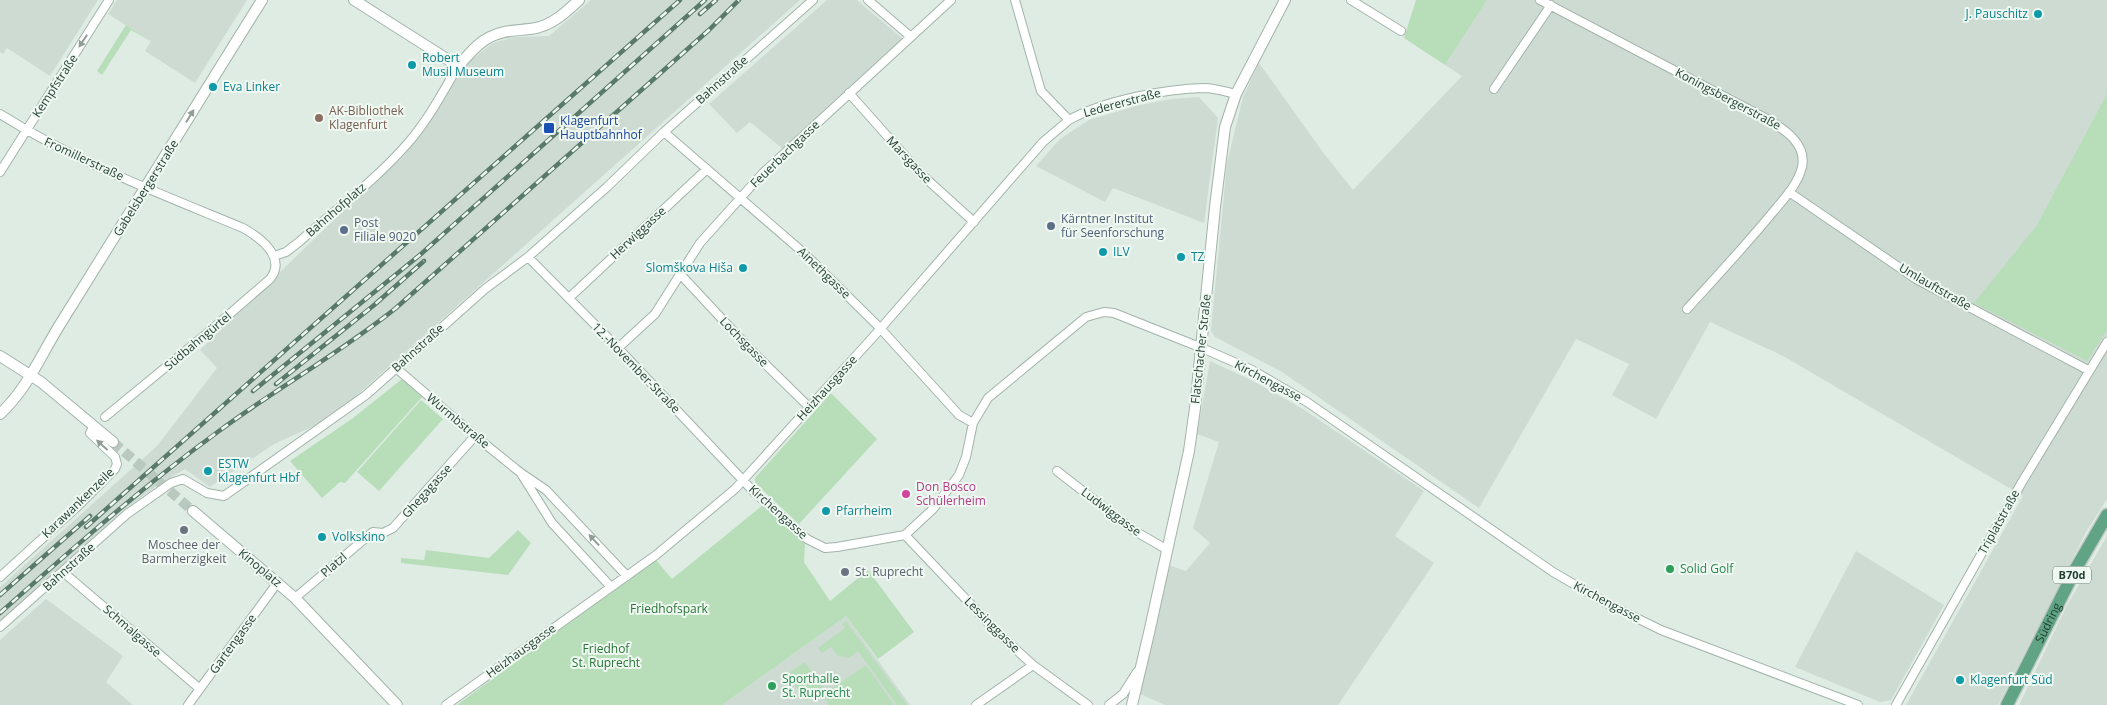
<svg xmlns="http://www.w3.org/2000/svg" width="2107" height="705" font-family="'Open Sans',sans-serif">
<rect width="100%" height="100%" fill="#dfece4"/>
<!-- built -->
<path fill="#cedbd2" d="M0 0H98L50 76 7 48 3 54 0 52Z
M117 0H247L195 83 145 51 151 41 108 14Z
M591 0H800L347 404 314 426 274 444 210 487 185 469 158 485 122 511 0 621V587L157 446 217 368 200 350 346 208 404 156 463 66 493 43 514 37 549 36Z
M827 0H857L903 39 783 149 750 122 737 133 709 104Z
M1487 0H2107V499L2086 532 1998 705H1906L2023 496 1783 356 1710 322 1656 419 1612 395 1629 364 1576 339 1479 508 1282 372 1215 337 1211 331 1227 163 1243 97 1259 63 1322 151 1353 190 1462 76 1445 65Z
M1199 97 1218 118 1204 223 1113 188 1105 202 1036 166 1060 139 1089 120 1136 106 1171 99Z
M1210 361 1251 380 1303 409 1424 491 1395 536 1434 563 1338 705H1165L1140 694 1168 565 1186 571 1210 543 1193 528 1219 442 1197 434Z
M2107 536V705H2019L2066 607Z
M1856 551 1944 605 1891 700 1880 702 1795 667Z
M46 599 123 656 106 682 133 705H0V640Z
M846 616 910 705H722Z"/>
<!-- green -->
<path fill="#b7deb9" d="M1416 0H1487L1445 65 1404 38Z
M126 25 152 42 131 30 102 75 97 71Z
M2107 94V330L2087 361 1974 303 2037 225Z
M402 379 423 396 345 483 340 482 322 498 290 461 353 418Z
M831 393 877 439 799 524 755 483V478Z
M421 400 443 419 379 491 357 472Z
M763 505 805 544 804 562 830 601 868 570 914 632 878 659 846 616 722 705H457L617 587 656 560 672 579Z
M518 530 531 543 508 575 401 563V558L424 560 426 550 489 558Z
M846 621 907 705H897L858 651 849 658 838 656 831 647 822 653 818 648 845 628 842 624Z
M805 662 824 689 806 701 787 674Z
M866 665 894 705H829L822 695Z"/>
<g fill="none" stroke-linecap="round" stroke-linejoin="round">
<!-- tertiary-tunnel -->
<path stroke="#b9c9c0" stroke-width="10" stroke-dasharray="10 5" stroke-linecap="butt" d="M113 442 193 511"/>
<defs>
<path id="minor" d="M868 0 911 37
M1351 0 1401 31
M1540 0 1769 120C1785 130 1807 144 1802 167 1798 184 1784 199 1773 212 1746 245 1716 277 1687 309
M1494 89 1551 5
M849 93 921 174 974 222
M0 114C76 162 161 194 243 228 261 238 287 258 270 279L211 330 105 417
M1069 120C1105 100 1165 89 1205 88 1215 88 1226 92 1236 94
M664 132 805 254 880 328 959 415 973 423
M0 172 109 0
M1789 192 1916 279 2088 370
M274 256 286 252 299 242C335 210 376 180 408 143 428 120 443 92 458 66
M528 257 618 348 754 492 807 539 825 548 837 547 905 535 933 509 959 475 966 457 973 423 988 398 1086 317 1104 312 1114 313 1202 348 1252 370 1307 402 1553 572 1608 604 1661 630 1858 705
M681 275 749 348 809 407
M569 298 707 169
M618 348 655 314 700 243 763 173 951 0
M396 368 475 436 521 473 546 490 627 576
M1057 471 1133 530 1166 549
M522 475 552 523 611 587
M905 535 998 633 1033 665 1088 705
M63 572 200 689
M0 577 79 505 115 469 117 464 115 457 90 433 94 426
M295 598 368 536 373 532 383 533 393 528 475 436
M0 627 127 514 171 483 183 479 207 493 224 496 366 395 485 289 528 257 607 187 664 132 813 0
M188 705 278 582
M446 705 656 555 735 489 874 336 1043 142 1069 120 1041 91 1015 0
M976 705 1033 665
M1109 705 1123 694 1137 672
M1896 705 2022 482 2107 342"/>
<path id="tertiary" d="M354 0 458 66C468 56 477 43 490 37 504 29 521 31 536 28 554 24 566 12 579 0
M0 356 41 382 113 442
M0 414C27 389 40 357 59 326L262 0
M193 511 295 598 397 705
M1132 705 1149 633 1189 451 1195 408 1215 207 1225 127 1236 94 1285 0"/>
<g id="primary">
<path id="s1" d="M2007 705 2075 570 2107 515"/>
</g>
</defs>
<!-- minor casing -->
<use href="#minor" stroke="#a2b4aa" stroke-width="10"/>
<!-- tertiary casing -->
<use href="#tertiary" stroke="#a2b4aa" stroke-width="12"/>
<!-- primary casing -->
<use href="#primary" stroke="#c0c9c5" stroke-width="15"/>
<!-- minor -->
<use href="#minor" stroke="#fff" stroke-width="8"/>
<!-- tertiary -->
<use href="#tertiary" stroke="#fff" stroke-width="10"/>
<!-- primary -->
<use href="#primary" stroke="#61a485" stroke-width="12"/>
<defs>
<path id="rail" d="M700 14 716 0
M276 384 373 306 424 261
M253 391 421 254 705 0
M86 527 680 0
M0 595 90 516
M0 613C71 550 142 487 219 431 277 388 340 353 396 308L709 30 739 0"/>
</defs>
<!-- rail casing -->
<use href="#rail" stroke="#59796a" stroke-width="4.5"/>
<!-- rail -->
<use href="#rail" stroke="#f0f8f2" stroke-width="2.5" stroke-dasharray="8" stroke-linecap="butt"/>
</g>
<!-- one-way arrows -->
<defs><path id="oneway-solid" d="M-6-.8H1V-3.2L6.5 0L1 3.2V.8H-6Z" transform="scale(1.25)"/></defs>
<g fill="#8f9e97">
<use href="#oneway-solid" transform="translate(83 41) rotate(123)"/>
<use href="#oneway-solid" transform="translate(190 116) rotate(-58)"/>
<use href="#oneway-solid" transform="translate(102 445) rotate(-138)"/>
<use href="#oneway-solid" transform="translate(594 540) rotate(-133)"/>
</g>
<!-- markers -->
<g fill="#0f9aa8" stroke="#f0f8f2" stroke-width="2">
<circle cx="2038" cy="14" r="5"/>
<circle cx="412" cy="65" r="5"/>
<circle cx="213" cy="87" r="5"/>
<circle cx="1103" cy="252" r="5"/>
<circle cx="1181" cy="257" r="5"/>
<circle cx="743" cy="268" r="5"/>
<circle cx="208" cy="471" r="5"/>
<circle cx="826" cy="511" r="5"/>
<circle cx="322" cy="537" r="5"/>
<circle cx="1960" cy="680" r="5"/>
</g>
<circle fill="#8d6e63" stroke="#f0f8f2" stroke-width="2" cx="319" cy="118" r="5"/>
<rect fill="#1a4fb4" stroke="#f0f8f2" stroke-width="2" x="543" y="122" width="12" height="12" rx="2.5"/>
<g fill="#5c6f8a" stroke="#f0f8f2" stroke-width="2">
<circle cx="1051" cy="226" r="5"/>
<circle cx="344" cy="230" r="5"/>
</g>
<circle fill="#d1479c" stroke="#f0f8f2" stroke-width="2" cx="906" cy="494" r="5"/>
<g fill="#6b7280" stroke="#f0f8f2" stroke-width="2">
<circle cx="184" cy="530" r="5"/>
<circle cx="845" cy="572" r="5"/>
</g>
<g fill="#2e9e5b" stroke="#f0f8f2" stroke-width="2">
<circle cx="1670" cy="569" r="5"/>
<circle cx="772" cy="686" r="5"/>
</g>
<g text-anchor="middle" stroke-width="4" stroke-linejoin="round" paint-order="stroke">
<!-- shield labels -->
<rect fill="#f0f8f2" stroke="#5e756a" stroke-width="1" x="2053" y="566.5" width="38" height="17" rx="4"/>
<g font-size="11" font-weight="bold" fill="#1f3d2f">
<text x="2072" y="579">B70d</text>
</g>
<!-- culture labels -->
<g font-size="12" fill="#0d838f" stroke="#f0f8f2" text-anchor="start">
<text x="2028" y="18" text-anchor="end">J. Pauschitz</text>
<text x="422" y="62">Robert<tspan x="422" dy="14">Musil Museum</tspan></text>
<text x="223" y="91">Eva Linker</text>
<text x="1113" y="256">ILV</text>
<text x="1191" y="261">TZ</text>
<text x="733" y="272" text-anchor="end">Slomškova Hiša</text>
<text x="218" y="468">ESTW<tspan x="218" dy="14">Klagenfurt Hbf</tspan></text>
<text x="836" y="515">Pfarrheim</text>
<text x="332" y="541">Volkskino</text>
<text x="1970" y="684">Klagenfurt Süd</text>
</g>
<!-- street labels -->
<g font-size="12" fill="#1f3d2f" stroke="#f0f8f2">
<text transform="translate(722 80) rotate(-42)" y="4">Bahnstraße</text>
<text transform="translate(55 86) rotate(-57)" y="4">Kempfstraße</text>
<text transform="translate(1728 99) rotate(28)" y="4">Koningsbergerstraße</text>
<text transform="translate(1122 103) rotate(-15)" y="4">Ledererstraße</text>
<text transform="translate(785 154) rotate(-44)" y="4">Feuerbachgasse</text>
<text transform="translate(84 159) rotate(25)" y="4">Fromillerstraße</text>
<text transform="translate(909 160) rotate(47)" y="4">Marsgasse</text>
<text transform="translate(146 188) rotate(-58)" y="4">Gabelsbergerstraße</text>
<text transform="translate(336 210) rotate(-41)" y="4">Bahnhofplatz</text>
<text transform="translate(638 233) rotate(-43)" y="4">Herwiggasse</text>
<text transform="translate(824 273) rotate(44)" y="4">Ainethgasse</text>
<text transform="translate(1935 287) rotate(30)" y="4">Umlauftstraße</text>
<text transform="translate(198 341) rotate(-40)" y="4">Südbahngürtel</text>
<text transform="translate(744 342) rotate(46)" y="4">Lochsgasse</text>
<text transform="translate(418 348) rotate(-42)" y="4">Bahnstraße</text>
<text transform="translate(1201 349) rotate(-84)" y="4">Flatschacher Straße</text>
<text transform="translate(636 368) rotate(46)" y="4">12.-November-Straße</text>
<text transform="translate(1268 381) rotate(28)" y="4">Kirchengasse</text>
<text transform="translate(827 388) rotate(-48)" y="4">Heizhausgasse</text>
<text transform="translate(458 421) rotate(40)" y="4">Wurmbstraße</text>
<text transform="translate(427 491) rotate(-48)" y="4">Ghegagasse</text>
<text transform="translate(78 503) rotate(-44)" y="4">Karawankenzeile</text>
<text transform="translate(778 512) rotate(42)" y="4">Kirchengasse</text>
<text transform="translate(1111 512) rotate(37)" y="4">Ludwiggasse</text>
<text transform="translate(1999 522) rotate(-61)" y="4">Triplatstraße</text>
<text transform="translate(334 565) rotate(-41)" y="4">Platzl</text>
<text transform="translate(69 567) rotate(-42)" y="4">Bahnstraße</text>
<text transform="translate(260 568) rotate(40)" y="4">Kinoplatz</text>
<text transform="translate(1607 602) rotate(28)" y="4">Kirchengasse</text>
<text dy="4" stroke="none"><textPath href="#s1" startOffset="92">Südring</textPath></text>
<text transform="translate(992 625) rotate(45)" y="4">Lessinggasse</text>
<text transform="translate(132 631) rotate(41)" y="4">Schmalgasse</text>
<text transform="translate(233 644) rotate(-54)" y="4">Gartengasse</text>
<text transform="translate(521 651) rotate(-36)" y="4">Heizhausgasse</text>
</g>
<!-- education labels -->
<g font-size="12" fill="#785e54" stroke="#f0f8f2" text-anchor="start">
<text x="329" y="115">AK-Bibliothek<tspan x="329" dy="14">Klagenfurt</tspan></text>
</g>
<!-- transit labels -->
<g font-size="12" fill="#164399" stroke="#f0f8f2" text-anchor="start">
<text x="560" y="125">Klagenfurt<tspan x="560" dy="14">Hauptbahnhof</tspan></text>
</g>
<!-- service labels -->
<g font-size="12" fill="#4e5e75" stroke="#f0f8f2" text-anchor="start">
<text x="1061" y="223">Kärntner Institut<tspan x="1061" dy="14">für Seenforschung</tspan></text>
<text x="354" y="227">Post<tspan x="354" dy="14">Filiale 9020</tspan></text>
</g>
<!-- hotel labels -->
<g font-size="12" fill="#b23c85" stroke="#f0f8f2" text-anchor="start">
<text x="916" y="491">Don Bosco<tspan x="916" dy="14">Schülerheim</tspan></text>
</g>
<!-- worship labels -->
<g font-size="12" fill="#5b616d" stroke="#f0f8f2">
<text x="184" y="549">Moschee der<tspan x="184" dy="14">Barmherzigkeit</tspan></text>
<text x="855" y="576" text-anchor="start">St. Ruprecht</text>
</g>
<!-- leisure labels -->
<g font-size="12" fill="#27864d" stroke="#f0f8f2" text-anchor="start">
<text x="1680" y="573">Solid Golf</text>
<text x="782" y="683">Sporthalle<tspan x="782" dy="14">St. Ruprecht</tspan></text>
</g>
<!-- park labels -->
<g font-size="12" fill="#277635" stroke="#f0f8f2">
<text x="669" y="613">Friedhofspark</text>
<text x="606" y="653">Friedhof<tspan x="606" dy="14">St. Ruprecht</tspan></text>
</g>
</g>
</svg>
